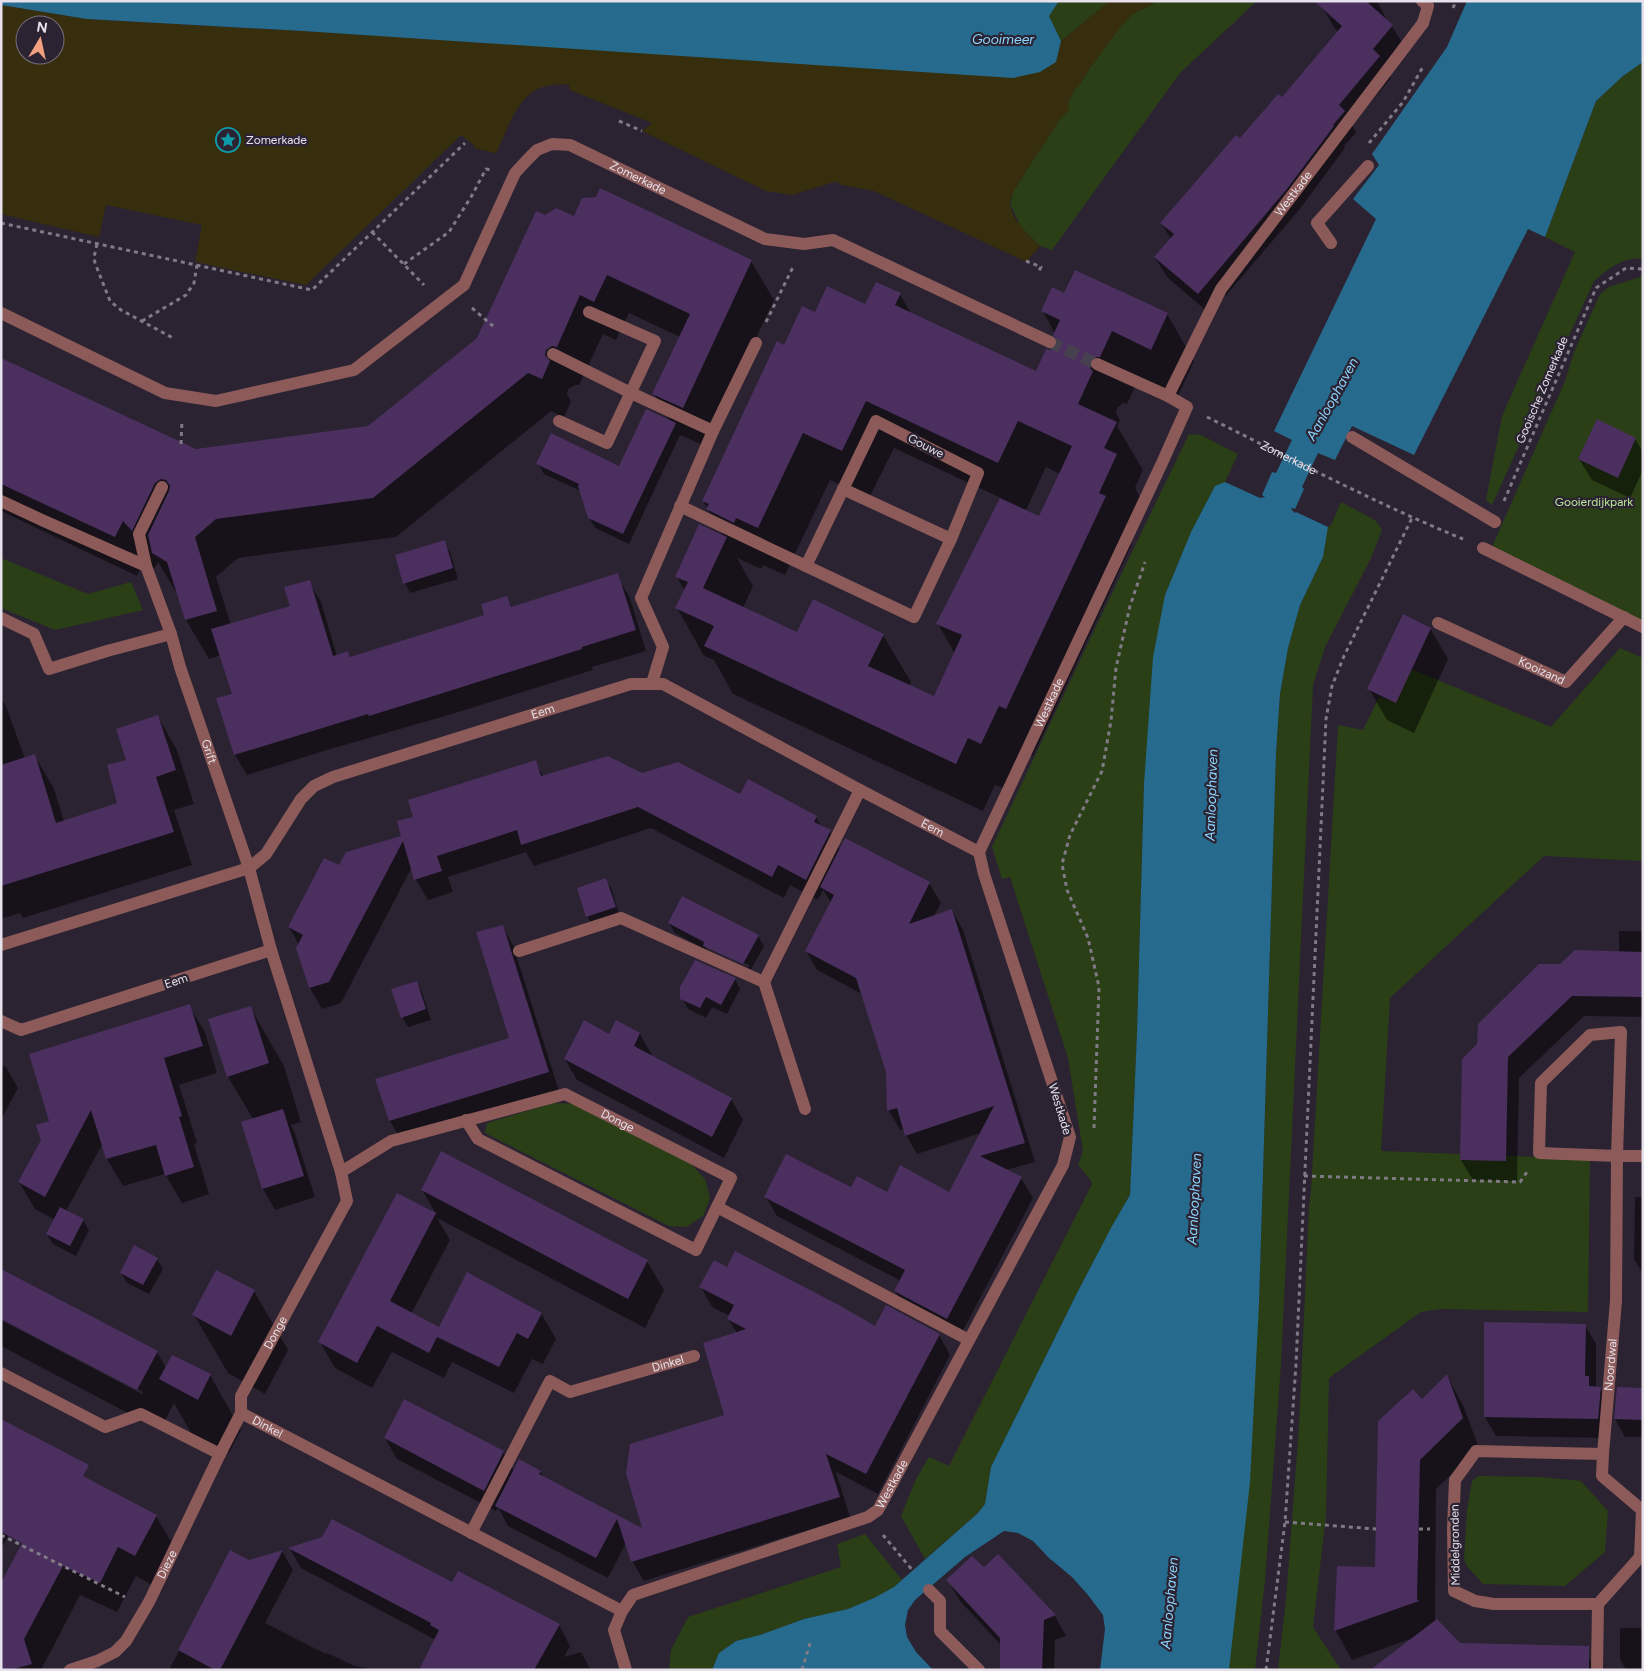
<svg xmlns="http://www.w3.org/2000/svg" width="1644" height="1671" font-family="Figtree,sans-serif">
<rect width="100%" height="100%" fill="#2b2332"/>
<!-- green -->
<path fill="#2a3f16" d="M1059 1H1110L1061 41 1049 16Z
M1158 1H1257L1180 73 1052 250 1040 246 1021 227 1010 204 1014 190 1060 119 1068 110V103L1074 90 1080 84 1090 68 1119 29 1131 15Z
M1643 62V259C1623 256 1609 269 1594 281L1492 505 1486 500 1502 416 1575 252 1545 237 1596 101 1623 76Z
M1643 272V621L1492 547 1565 381 1574 352 1600 294 1609 287 1640 277Z
M1189 434 1201 435 1238 454 1225 482 1215 486 1191 532 1165 595 1144 784 1137 1033 1130 1195 1112 1226 1077 1293 991 1467 985 1504 978 1513 925 1559 901 1516 916 1479 929 1457 949 1466 1092 1184 1090 1179 1078 1165 1083 1151 1068 1058 1010 877 1002 879 992 847 1089 641Z
M1341 502 1375 520 1382 530 1371 558 1325 647 1313 685 1281 1364 1265 1581 1255 1670H1229L1259 1303 1276 753 1280 694 1288 648 1300 605 1323 557 1328 527 1331 525Z
M1 558 88 594 131 582 143 610 55 630 1 608Z
M1620 648 1643 658V861L1544 856 1390 998 1381 1151 1590 1159 1588 1312 1441 1309 1421 1312 1329 1378 1326 1516 1313 1627 1341 1670H1278L1286 1600 1299 1427 1309 1207 1311 1191 1338 725 1363 730 1379 697 1389 700 1404 666 1551 727Z
M553 1103 577 1104 687 1160 705 1179 710 1198 703 1216 686 1227 669 1226 485 1133 487 1123Z
M1479 1476 1540 1477 1581 1481 1608 1511 1605 1552 1565 1586 1483 1584 1466 1565 1464 1558 1467 1510 1472 1481Z
M865 1534 902 1580 894 1587 874 1598 848 1609 804 1619 760 1635 736 1641 719 1653 712 1670H669L671 1650 688 1617 841 1567 837 1544Z"/>
<!-- sand -->
<path fill="#362e0d" fill-rule="evenodd" d="M1110 1H1158L1131 15 1119 29 1090 68 1080 84 1074 90 1068 103 1069 110 1060 119 1014 190C1013 194 1010 199 1010 202 1009 217 1030 237 1040 246L1027 261 1031 264 874 191 837 184 841 182H834L792 195 766 191 642 131 652 123 570 90 569 85C520 80 514 117 496 153L473 148 475 146 461 135 306 285 195 262 202 225 106 205 99 237 1 214V5L87 19 303 31 1056 62 1061 41ZM25 25H55V55H25Z"/>
<!-- water -->
<path fill="#266b8d" d="M1 1H1059L1049 16 1061 41 1056 62 1040 72 1013 78 303 31 87 19 1 5Z
M1467 1H1643V62L1623 76 1596 101 1545 237 1528 229 1414 455 1352 426 1335 460 1318 453 1302 487 1304 489 1295 509 1292 508 1291 509 1295 513 1296 512 1328 527 1323 557 1300 605 1288 648 1280 694 1276 753 1259 1303 1250 1482 1229 1670H1100L1105 1629 1103 1615 1088 1595 1072 1577 1049 1558 1033 1541 1018 1533 1004 1531 965 1557 915 1600 908 1610 905 1625 907 1637 916 1652 933 1670H712L719 1653 736 1641 760 1635 804 1619 848 1609 874 1598 894 1587 978 1513 985 1504 991 1467 1077 1293 1112 1226 1130 1195 1137 1033 1144 784 1153 657 1165 595 1191 532 1215 486 1225 482 1260 498 1265 497 1262 495 1272 472 1276 473 1292 440 1274 431 1376 219 1353 199 1379 165 1372 154 1447 47Z"/>
<!-- shadow -->
<path fill="#0007" fill-rule="evenodd" d="M1328 1H1377L1386 18 1385 19 1392 26 1404 46 1386 68 1391 78 1352 125 1356 133 1344 146 1345 148 1299 210 1210 314 1168 278 1155 258 1171 239 1161 223 1240 140 1282 99 1339 32 1335 29 1323 8Z
M545 217H575L751 261 774 300 705 446 680 435 629 544 595 528 589 517 581 491 544 474 538 464 620 467 670 421 654 394 680 337 629 313 616 340 603 334 579 385H575L568 389 567 394 571 402 564 417 551 411 396 537 238 558 216 577 231 625 291 606 309 582 321 602 337 656 348 653 351 658 486 616 507 598 512 607 618 578 630 598 646 651 592 667 593 670 452 714 327 750 247 775 235 755 218 699 233 695 221 655 209 659 186 620 178 594 176 592 158 562 154 569 145 559 137 576 1 511V359L196 451 369 427 478 339Z
M900 294 911 314 1037 373 1051 351 1058 347 1059 342 1043 311 1065 294 1167 314 1194 361 1178 396 1139 378 1127 404 1123 403 1117 408 1116 413 1120 420 1117 426 1143 470 1135 488 1143 503 1128 536 1132 544 1033 756 1026 752 1008 790 995 785 983 811 733 694 714 660 704 656 677 608 685 591 676 576 724 537 703 501 785 346 815 314 866 306ZM894 448 1001 498 938 624 955 654 934 698 909 686 911 682 883 635 797 634 743 608 753 586 737 558 761 569 763 565 785 575 830 480 869 498ZM1046 467 1060 474 1040 517 1026 510Z
M1635 439 1643 452V470L1630 498 1592 480 1579 459Z
M444 541 450 552 458 579 410 593 405 583Z
M1430 628 1448 659 1414 733 1387 720 1369 689Z
M1 698 6 706 25 759 35 756 54 789 64 821 119 804 128 761 158 717 177 750 194 804 174 810 192 865 23 918 20 913 1 919V830L18 787 11 762 1 765Z
M535 762 544 777 642 775 740 796 816 817 822 828 830 831 840 850 846 840 929 883 941 903 933 917 952 910 963 930 1035 1162 1006 1170 1021 1178 1033 1198 959 1338 906 1310 895 1291 901 1281 777 1216 766 1197 852 1189 887 1194H949L981 1133 917 1154 906 1135 904 1129 900 1130 889 1111 887 1072 862 994 817 970 806 951 831 903 823 890 818 900 790 885 784 898 651 828 534 866 526 852 448 877 453 892 428 900 416 880 412 867 341 1003 322 1009 310 988 297 948 299 945 289 927 340 867 403 837 414 817Z
M606 880 612 890 620 918 593 926 587 916Z
M669 923 758 936 764 946 749 973 675 933ZM706 946 749 965 748 968 706 949Z
M502 926 513 945 559 1091 401 1140 390 1121 377 1080 510 1039Z
M1619 931H1643V1017L1584 1016 1519 1078 1517 1181 1473 1180 1461 1160 1463 1060 1561 966 1619 952Z
M735 979 740 989 727 1014 712 1007 706 1018 688 1009 682 998Z
M417 982 422 992 431 1020 408 1027 402 1017Z
M189 1006 205 1032 217 1073 179 1085 197 1143 194 1144 209 1194 182 1203 165 1174 123 1186 107 1159 103 1143 66 1211 83 1220 89 1230 76 1256 53 1244 47 1234 55 1220 35 1209 19 1182 51 1122Z
M250 1007 284 1066 301 1122 291 1125 294 1131 315 1197 275 1210 263 1189 242 1123 253 1119 228 1077Z
M640 1034 652 1055 651 1057 731 1099 743 1120 724 1158 577 1080 565 1059 609 1035Z
M1 1064 6 1067 18 1088 1 1120Z
M422 1190 647 1261 664 1290 645 1328 437 1218 450 1240 411 1314 440 1329 541 1313 556 1339 543 1364 532 1359 514 1393 452 1362 444 1378 392 1352 372 1388 335 1368 320 1342 397 1194 437 1215Z
M1635 1197H1643V1274L1634 1259Z
M157 1259 163 1269 149 1294 127 1283 121 1273Z
M728 1269 876 1328 939 1335 950 1355 878 1494 836 1472 850 1517 644 1581 632 1561 626 1543 608 1578 508 1526 498 1507 496 1511 397 1459 385 1438 405 1401 503 1452 514 1471H540L544 1478 644 1530 725 1415 737 1333 728 1319 730 1316 712 1307 701 1287Z
M254 1291 288 1350 265 1394 228 1373 194 1315Z
M1 1317 157 1352 166 1368 210 1375 241 1430 229 1453 191 1433 174 1403 160 1430 1 1346V1320L142 1394 143 1392Z
M1585 1325 1596 1344V1388H1600L1611 1407 1608 1438 1496 1436 1485 1417Z
M1447 1376 1463 1405 1479 1448 1436 1489 1435 1630 1352 1660 1336 1631 1338 1568H1377L1422 1400Z
M1618 1388 1643 1389V1437H1625L1615 1419Z
M1 1420 45 1468 1 1549Z
M156 1516 173 1545 152 1585 136 1576 117 1612 80 1595 41 1670H1V1585Z
M290 1549 453 1584 559 1625 570 1646 564 1657 581 1652 591 1670H420L436 1640 301 1568Z
M282 1551 293 1570 265 1623 326 1654 327 1653 355 1666 379 1670H169L231 1552 249 1562Z
M998 1556 1055 1616 1066 1636 1055 1640 1054 1670H1001V1645L960 1601 948 1581 984 1569Z
M1620 1628H1643V1670H1626L1620 1659Z
M1582 1647 1594 1667V1670H1478Z"/>
<!-- building -->
<path fill="#4a2f5f" d="M1314 1H1366L1393 25 1373 49 1380 56 1339 105 1345 111 1333 125 1334 126 1287 189 1198 294 1154 257 1174 234 1160 223 1236 135 1240 138 1278 94 1282 97 1342 26Z
M600 188 752 260 683 408 652 394 690 314 607 275 594 302 580 295 557 347 552 346 546 350 545 355 550 361 542 379 528 373 373 498 216 519 195 537 217 611 185 620 167 562 152 553 148 535 169 491 170 486 166 480 161 479 155 483 132 531 123 521 115 537 1 484V358L196 449 368 426 477 338 536 211 545 215 556 208 574 216 582 198 596 197Z
M1075 270 1168 313 1151 350 1112 331 1100 357H1093L1089 361 1090 368 1093 371 1078 404 1117 422 1104 448 1117 454 1099 493 1106 496 1006 709 999 706 981 744 968 738 956 764 704 646 714 626 675 608 688 582 675 577 699 524 727 537 703 588 797 632 813 599 884 634 868 666 934 696 962 635 936 624 1000 498 1039 516 1072 446 1018 421 998 463 866 401 842 451 803 433 758 528 736 518 734 523 706 509 709 504 702 501 777 341 784 345 802 306 815 312 827 286 865 304 876 282 901 293 895 305 1036 371 1046 349 1051 350 1057 346 1058 341 1053 335 1060 320 1041 311 1052 287 1064 293Z
M646 409 676 423 623 534 588 518 578 486 579 484 536 464 551 433 619 466Z
M1597 419 1636 438 1618 478 1578 459Z
M445 540 453 568 403 584 395 555Z
M618 573 636 630 582 647V649L440 694 369 716 368 714 234 755 216 698 232 694 211 629 290 606 284 587 310 580 333 656 348 651 350 657 484 615 481 604 507 596 511 607Z
M1403 614 1431 628 1396 703 1367 689Z
M158 715 176 770 156 777 174 832 1 886V765L35 754 56 823 117 803 107 765 126 760 116 729Z
M608 756 642 773 678 762 740 794 748 779 817 816 814 822 831 830 806 880 778 865 772 877 638 807 521 845 517 830 490 839 437 856 442 871 414 880 403 841 329 982 309 988 296 948 303 935 288 927 324 858 339 865 346 852 401 836 397 821 413 817 408 800 536 760 541 776Z
M845 838 930 882 909 924 952 909 1025 1143 980 1156 1022 1177 947 1319 894 1291 905 1270 764 1197 786 1154 851 1187 857 1176 887 1192 900 1165 949 1192 994 1106 905 1136 897 1108 887 1111 886 1072 856 978 805 951 834 895 820 887Z
M606 878 616 907 586 917 577 888Z
M682 896 759 935 743 964 703 946 704 942 668 923Z
M503 925 549 1072 389 1121 375 1079 509 1038 476 932Z
M1575 950 1643 952V997L1572 996 1508 1057 1506 1161 1460 1160 1462 1059 1477 1044 1478 1024 1539 964H1560Z
M695 960 736 978 721 1005 706 997 700 1008 680 999V987Z
M417 981 426 1009 401 1018 391 989Z
M190 1004 203 1046 164 1058 182 1116 179 1117 194 1167 165 1176 156 1145 106 1159 91 1110 45 1197 18 1182 41 1140 36 1125 49 1121 29 1054Z
M251 1006 269 1063 227 1077 208 1019Z
M584 1020 609 1034 616 1020 640 1033 634 1046 732 1098 712 1137 564 1059Z
M283 1109 304 1176 262 1189 241 1122Z
M441 1151 648 1260 628 1299 421 1190Z
M397 1193 436 1213 390 1301 439 1327 467 1272 542 1313 528 1339 517 1333 499 1367 437 1337 429 1353 377 1326 357 1363 318 1342Z
M60 1207 84 1219 70 1246 46 1234Z
M134 1245 158 1258 143 1285 120 1273Z
M735 1251 837 1304 875 1326 886 1305 940 1334 866 1474 826 1454 840 1497 631 1562 617 1519 596 1558 495 1506 519 1459 541 1471 539 1474 642 1528 626 1473 630 1444 724 1415 703 1343 746 1329 727 1319 734 1305 699 1287 714 1260 727 1267Z
M1 1269 158 1351 137 1390 1 1319Z
M216 1270 255 1290 231 1336 192 1315Z
M1484 1322 1586 1324 1585 1376H1589V1386L1601 1387 1598 1419 1484 1417Z
M172 1355 211 1374 198 1400 159 1379Z
M1447 1374 1463 1418 1420 1460 1417 1599 1419 1601 1334 1631 1337 1566 1375 1567 1378 1421 1413 1389 1422 1399Z
M1617 1387 1643 1388V1420L1614 1419Z
M404 1399 504 1451 484 1491 384 1438Z
M1 1419 89 1465 83 1476 157 1515 135 1556 118 1547 100 1583 63 1566 24 1639 32 1664 10 1670H1V1583L22 1543 1 1532Z
M332 1519 452 1582 458 1571 560 1624 534 1670H419L439 1630 430 1625 431 1623 288 1548 322 1537Z
M230 1550 249 1560 283 1550 220 1670H215L178 1650Z
M998 1554 1056 1615 1044 1620 1042 1670H1000V1638L946 1580 972 1556 984 1567Z
M1437 1619 1460 1643 1589 1646V1670H1370Z"/>
<g fill="none" stroke-linecap="round" stroke-linejoin="round">
<!-- street-tunnel -->
<path stroke="#47404e" stroke-width="12" stroke-dasharray="12 6" stroke-linecap="butt" d="M1050 342 1097 364"/>
<!-- path -->
<g stroke="#807986" stroke-width="3" stroke-dasharray="4 4" stroke-linecap="butt">
<path d="M1453 8 1456 1"/>
<path d="M619 121 642 131"/>
<path d="M1369 143 1403 102 1424 65"/>
<path d="M1 223 312 290 465 143"/>
<path d="M372 232 424 285"/>
<path d="M97 244 94 257 95 263 110 301 121 310 173 338"/>
<path d="M1026 261 1041 267 1038 273"/>
<path d="M404 264 449 232 471 197 486 169 490 170"/>
<path d="M472 308 493 326"/>
<path d="M142 321 186 295 194 283 197 265"/>
<path d="M766 322 793 267"/>
<path id="s1" d="M1207 417C1292 459 1375 503 1463 539"/>
<path d="M181 444 182 420"/>
<path d="M1504 501 1596 288 1626 268 1643 269"/>
<path d="M1094 1128 1099 987 1088 938 1067 890 1062 864 1070 835 1102 771 1111 721 1116 668 1130 606 1145 562"/>
<path d="M1304 1176 1520 1182 1527 1172"/>
<path d="M1285 1522 1376 1529"/>
<path d="M1419 1529H1430"/>
<path d="M1 1535 125 1597"/>
<path d="M883 1535 914 1572"/>
<path d="M802 1670 811 1640"/>
<path d="M1266 1670 1285 1522 1296 1364 1326 719 1332 686 1344 656 1412 518"/>
</g>
<!-- lane -->
<path stroke="#8c5b59" stroke-width="12" d="M1422 1 1428 6 1423 23
M1331 243 1317 223 1368 166
M1352 437 1495 522"/>
<!-- street -->
<g stroke="#8c5b59" stroke-width="12">
<path id="s2" d="M1 313 165 393 216 401 354 370 464 285 515 173 528 159 537 150 552 144 570 145 765 239 804 244 833 240 1050 342"/>
<path d="M553 354 631 393 713 431"/>
<path id="s3" d="M1168 396 1221 289 1423 23"/>
<path d="M559 421 607 443 655 341 589 312"/>
<path d="M876 421 978 473 951 539 914 617 806 566Z"/>
<path d="M843 489 951 539"/>
<path id="s4" d="M1 501 44 521 146 566 171 634 180 667 249 868 271 950 21 1030 1 1021"/>
<path d="M680 506 806 566"/>
<path d="M1483 548 1643 627"/>
<path d="M146 566 139 534 162 487"/>
<path d="M1 618 34 634 49 669 107 651 171 634"/>
<path id="s5" d="M1438 623 1566 682 1624 617"/>
<path d="M652 683 663 647 641 598 713 431 756 343"/>
<path id="s6" d="M1 945 249 868 266 854 301 799 314 786 333 777 631 684H663L860 790 979 852"/>
<path d="M519 951 621 918 764 982 805 1109"/>
<path d="M764 982 860 790"/>
<path d="M1621 1032 1617 1156 1539 1153 1541 1083 1590 1035Z"/>
<path id="s7" d="M341 1172 391 1141 565 1094 731 1178 696 1250 478 1139 466 1120"/>
<path d="M717 1207 969 1340"/>
<path id="s8" d="M1 1373 105 1427 141 1414 220 1454 241 1413 622 1611"/>
<path id="s9" d="M241 1413V1396L347 1201 341 1172 271 950"/>
<path d="M1603 1454 1476 1451 1455 1480 1453 1529 1454 1591 1475 1601 1494 1604H1598L1640 1557H1643"/>
<path id="s10" d="M1642 1510 1602 1476 1603 1454 1616 1301 1617 1156H1643"/>
<path id="s11" d="M471 1533 550 1381 570 1392 694 1356"/>
<path d="M1640 1557 1642 1510"/>
<path d="M929 1590 940 1601V1631L979 1670"/>
<path id="s12" d="M70 1670 97 1661 115 1652 126 1641 149 1602 220 1454"/>
<path id="s13" d="M626 1670 614 1630 622 1611 633 1595 868 1517 878 1510 1063 1165 1070 1137 984 874 979 852 1162 463 1187 407 1168 396 1097 364"/>
<path d="M1597 1670 1598 1604"/>
</g>
</g>
<!-- icons -->
<defs>
<symbol id="sight-ring" viewBox="-11 -11 22 22"><circle r="9.5" fill="#2b2332" stroke="#0f9aa8" stroke-width="1.5"/><path d="M0-6L1.8-2.2L6-1.7L2.9 1.2L3.7 5.4L0 3.3L-3.7 5.4L-2.9 1.2L-6-1.7L-1.8-2.2Z" fill="#0f9aa8"/></symbol>
</defs>
<g fill-rule="evenodd">
<use href="#sight-ring" x="214" y="126" width="28" height="28"/>
</g>
<g text-anchor="middle" stroke-width="4.5" stroke-linejoin="round" paint-order="stroke">
<!-- poi labels -->
<g font-size="12" fill="#e6e1eb" stroke="#2b2332" text-anchor="start">
<text x="246" y="144">Zomerkade</text>
</g>
<!-- street labels -->
<g font-size="12" fill="#e6e1eb" stroke="#2b2332">
<text dy="4" stroke="none"><textPath href="#s2" startOffset="779">Zomerkade</textPath></text>
<text dy="4" stroke="none"><textPath href="#s3" startOffset="239">Westkade</textPath></text>
<text transform="translate(1542 390) rotate(-67)" y="4">Gooische Zomerkade</text>
<text transform="translate(926 446) rotate(27)" y="4">Gouwe</text>
<text dy="4" stroke="none"><textPath href="#s1" startOffset="91">Zomerkade</textPath></text>
<text dy="4" stroke="none"><textPath href="#s5" startOffset="114">Kooizand</textPath></text>
<text dy="4" stroke="none"><textPath href="#s13" startOffset="1226">Westkade</textPath></text>
<text dy="4" stroke="none"><textPath href="#s6" startOffset="606">Eem</textPath></text>
<text dy="4" stroke="none"><textPath href="#s4" startOffset="355">Grift</textPath></text>
<text dy="4" stroke="none"><textPath href="#s6" startOffset="1036">Eem</textPath></text>
<text transform="translate(176 981) rotate(-18)" y="4">Eem</text>
<text transform="translate(1060 1109) rotate(73)" y="4">Westkade</text>
<text dy="4" stroke="none"><textPath href="#s7" startOffset="298">Donge</textPath></text>
<text dy="4" stroke="none"><textPath href="#s9" startOffset="89">Donge</textPath></text>
<text dy="4" stroke="none"><textPath href="#s11" startOffset="296">Dinkel</textPath></text>
<text dy="4" stroke="none"><textPath href="#s10" startOffset="164">Noordwal</textPath></text>
<text dy="4" stroke="none"><textPath href="#s8" startOffset="320">Dinkel</textPath></text>
<text dy="4" stroke="none"><textPath href="#s13" startOffset="371">Westkade</textPath></text>
<text transform="translate(1455 1545) rotate(-91)" y="4">Middelgronden</text>
<text dy="4" stroke="none"><textPath href="#s12" startOffset="151">Dieze</textPath></text>
</g>
<!-- park labels -->
<g font-size="12" fill="#bbe897" stroke="#2b2332">
<text x="1594" y="506">Gooierdijkpark</text>
</g>
<!-- water labels -->
<g font-size="14" font-style="italic" fill="#8cd5fe" stroke="#2b2332">
<text x="1003" y="44">Gooimeer</text>
<text transform="translate(1332 399) rotate(-61)" y="5">Aanloophaven</text>
<text transform="translate(1211 795) rotate(-88)" y="5">Aanloophaven</text>
<text transform="translate(1194 1199) rotate(-87)" y="5">Aanloophaven</text>
<text transform="translate(1169 1603) rotate(-85)" y="5">Aanloophaven</text>
</g>
</g>
<!-- border -->
<rect width="1644" height="1671" fill="none" stroke="#e6e1eb" stroke-width="5"/>
<!-- north arrow -->
<g transform="translate(40 40) rotate(9)"><circle r="24" fill="#2b2332" stroke="#766f7c"/>
<path d="M0-4L9 19L0 12L-9 19Z" fill="#f2a07f"/>
<text y="-8" font-size="14" font-weight="bold" text-anchor="middle" fill="#e6e1eb">N</text>
</g>
</svg>
